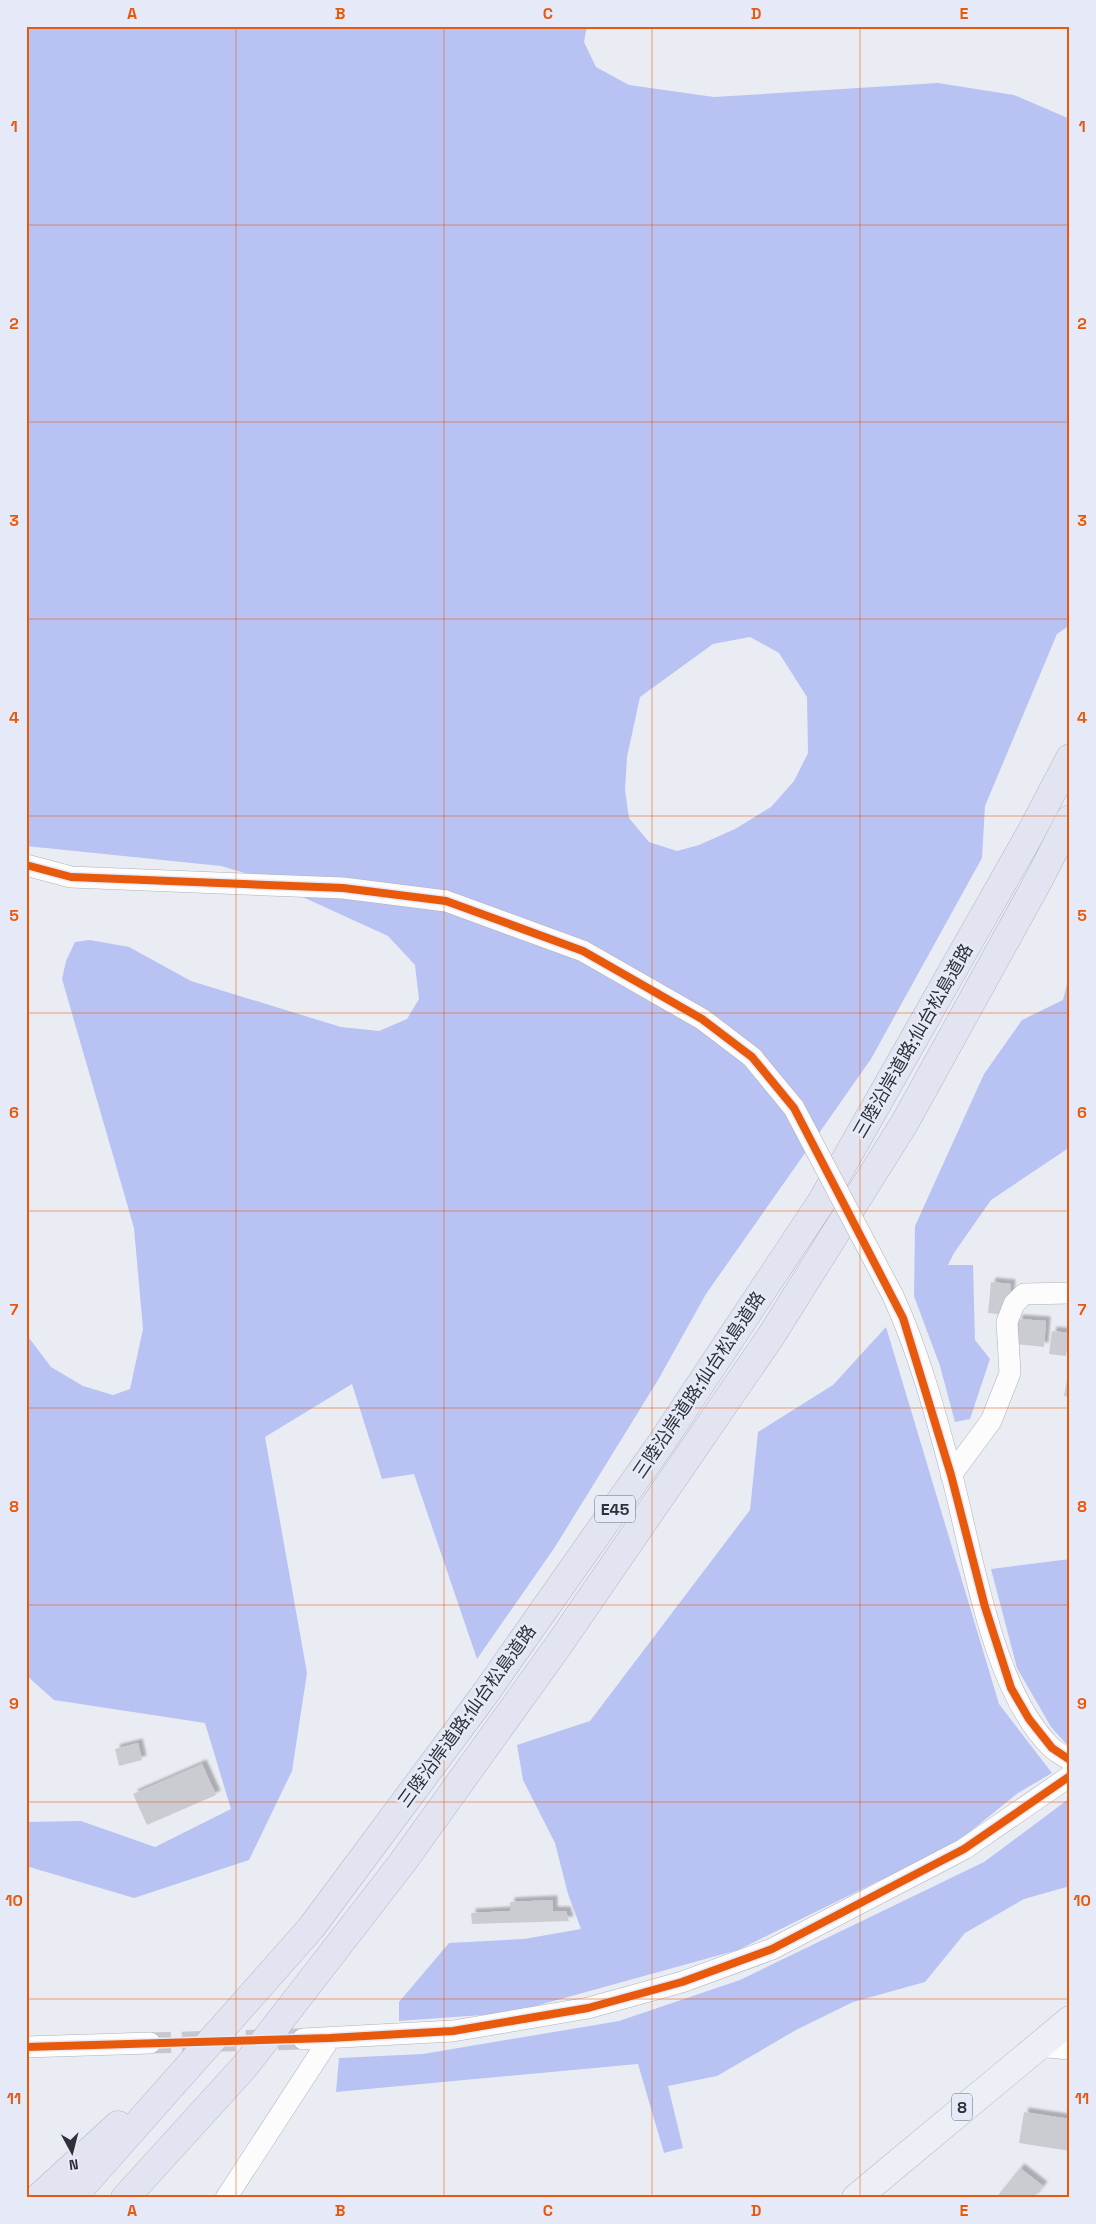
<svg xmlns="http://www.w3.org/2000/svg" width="1096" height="2224" font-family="'Space Grotesk','Noto Sans JP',sans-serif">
<defs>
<filter id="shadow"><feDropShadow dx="4.5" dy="-4.5" stdDeviation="1" flood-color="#0004"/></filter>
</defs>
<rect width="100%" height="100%" fill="#eaecf4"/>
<!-- forest -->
<path fill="#b8c3f3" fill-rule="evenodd" d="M26 26H587L584 42 596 67 629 85 714 97 938 83 1014 95 1070 119V625L1057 634 985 806 982 858 871 1059 706 1294 658 1380 555 1547 477 1659 414 1474 382 1479 352 1384 265 1437 307 1673 292 1771 249 1860 134 1898 26 1866V1822L81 1821 155 1847 231 1809 205 1723 54 1700 26 1675V1334L51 1367 83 1386 113 1395 130 1389 143 1329 134 1228 62 979 66 961 75 942 90 940 129 947 191 981 341 1027 379 1031 407 1019 419 999 415 965 388 936 261 878 221 866 26 846ZM750 637 779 653 807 697 808 753 794 781 771 807 735 829 699 845 677 851 649 842 629 818 625 790 627 757 640 697 713 644Z
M1070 972V1147L991 1200 954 1253 948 1265H973L975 1340 990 1359 970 1419 955 1422 940 1366 914 1296 915 1226 984 1074 1022 1020 1063 1000Z
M886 1327 999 1704 1052 1773 1018 1793 956 1843 738 1950 510 2013 399 2021V2002L449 1943 524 1939 581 1929 568 1894 555 1843 523 1780 517 1745 590 1721 750 1510 758 1432 833 1385Z
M1070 1559V1748L1051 1727 1017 1668 991 1569Z
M1070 1798V1886L1024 1899 965 1933 925 1982 853 2002 796 2030 717 2076 668 2086 683 2148 664 2153 638 2064 336 2092 339 2058 423 2054 619 2021 740 1980 984 1862Z"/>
<!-- building -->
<path fill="#caccd1" filter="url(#shadow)" d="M991 1282 1011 1284 1008 1315 988 1313Z
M1018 1319 1046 1321 1044 1347 1016 1344Z
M1052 1331 1070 1333 1066 1356 1049 1354Z
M1069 1369H1070V1397L1064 1396Z
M138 1743 142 1760 119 1766 115 1749Z
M202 1764 216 1795 147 1825 133 1794Z
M553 1900V1911H566L569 1921 472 1924 471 1913 510 1911V1902Z
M1024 2112 1070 2119V2151L1019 2143Z
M1020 2168 1043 2186 1033 2198H996Z"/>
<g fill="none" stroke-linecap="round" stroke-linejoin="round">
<!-- minor-tunnel -->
<path stroke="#c5c7ce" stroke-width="21" stroke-dasharray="21 11" stroke-linecap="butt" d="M150 2043 303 2039"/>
<defs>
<path id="minor" d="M26 865 71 877 343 888 446 901 583 951 702 1019 752 1057 794 1108
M893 1296C919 1352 936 1416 952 1476 973 1556 992 1689 1051 1747 1056 1752 1064 1756 1070 1760
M951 1475 991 1421 1010 1373 1007 1322 1014 1304 1024 1294 1070 1293
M303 2039 453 2031 588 2008 682 1982 772 1949 964 1849 1070 1776
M1036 2046 1070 2049
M26 2047 150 2043
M226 2198 330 2038"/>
<path id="major" d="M856 2198 1070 2020"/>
<path id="highway" d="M38 2198 118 2125
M72 2198 311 1928 482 1698 662 1442 822 1201 1029 836 1070 758
M125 2198 245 2066 402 1863 558 1646 771 1336 904 1124 1036 885 1070 819"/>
</defs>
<!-- minor casing -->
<use href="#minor" stroke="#afb1b7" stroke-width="22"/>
<!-- major casing -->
<use href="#major" stroke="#b3b6c5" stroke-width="29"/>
<!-- highway casing -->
<use href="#highway" stroke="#b3b6c5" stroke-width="29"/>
<!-- minor -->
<use href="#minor" stroke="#fcfcfd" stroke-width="21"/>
<!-- major -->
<use href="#major" stroke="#edeff6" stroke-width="28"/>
<!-- highway -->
<use href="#highway" stroke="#e2e4f1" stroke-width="28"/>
<defs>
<path id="minor-bridge" d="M794 1108 893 1296"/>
</defs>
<!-- minor-bridge casing -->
<use href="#minor-bridge" stroke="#afb1b7" stroke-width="22" stroke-linecap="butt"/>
<!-- minor-bridge -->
<use href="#minor-bridge" stroke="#fcfcfd" stroke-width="21"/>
<defs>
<path id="cycleway" d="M26 865 71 877 343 888 446 901 583 951 702 1019 752 1057 794 1108 903 1318 951 1475 985 1607 1011 1688 1029 1719 1052 1748 1070 1760
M26 2047 330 2038 453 2031 588 2008 682 1982 772 1949 964 1849 1070 1776"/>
</defs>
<!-- cycleway casing -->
<use href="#cycleway" stroke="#e6eaf8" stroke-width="11"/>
<!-- cycleway -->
<use href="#cycleway" stroke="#e8590c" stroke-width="8"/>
</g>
<!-- grid -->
<path fill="none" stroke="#e8590c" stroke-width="1" stroke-opacity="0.55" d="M236 26V2198M444 26V2198M652 26V2198M860 26V2198M26 225H1070M26 422H1070M26 619H1070M26 816H1070M26 1013H1070M26 1211H1070M26 1408H1070M26 1605H1070M26 1802H1070M26 1999H1070"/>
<g text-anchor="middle" stroke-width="5" stroke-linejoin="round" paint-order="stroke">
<!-- shield labels -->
<g fill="#e6eaf8" stroke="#676870" stroke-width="1">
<rect x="595" y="1495.5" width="40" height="27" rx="4"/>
<rect x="952" y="2093.5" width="20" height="27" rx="4"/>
</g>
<g font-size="16" font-weight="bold" fill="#303136">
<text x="615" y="1515">E45</text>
<text x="962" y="2113">8</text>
</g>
<!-- street labels -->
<g font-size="18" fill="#303136" stroke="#e6eaf8">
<text transform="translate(913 1041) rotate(-60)" y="6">三陸沿岸道路;仙台松島道路</text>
<text transform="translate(699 1385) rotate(-56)" y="6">三陸沿岸道路;仙台松島道路</text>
<text transform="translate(467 1716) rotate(-54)" y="6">三陸沿岸道路;仙台松島道路</text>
</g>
</g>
<!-- border -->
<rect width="1096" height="2224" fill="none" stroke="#e6eaf8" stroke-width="55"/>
<!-- north arrow -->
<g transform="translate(72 2152) rotate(173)" stroke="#e6eaf8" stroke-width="4" paint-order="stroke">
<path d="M0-4L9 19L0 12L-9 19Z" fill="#303136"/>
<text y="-8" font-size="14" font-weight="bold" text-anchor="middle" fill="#303136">N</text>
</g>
<rect x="28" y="28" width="1040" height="2168" fill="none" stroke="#e8590c" stroke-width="2"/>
<g font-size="16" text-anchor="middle" font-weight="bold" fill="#e8590c">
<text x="132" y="19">A</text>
<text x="340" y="19">B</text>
<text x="548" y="19">C</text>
<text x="756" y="19">D</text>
<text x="964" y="19">E</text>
<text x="14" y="132">1</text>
<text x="1082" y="132">1</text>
<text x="14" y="329">2</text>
<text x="1082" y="329">2</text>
<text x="14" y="526">3</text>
<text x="1082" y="526">3</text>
<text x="14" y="723">4</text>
<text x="1082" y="723">4</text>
<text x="14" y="921">5</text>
<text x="1082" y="921">5</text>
<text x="14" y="1118">6</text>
<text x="1082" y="1118">6</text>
<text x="14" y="1315">7</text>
<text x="1082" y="1315">7</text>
<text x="14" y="1512">8</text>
<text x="1082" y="1512">8</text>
<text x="14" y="1709">9</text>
<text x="1082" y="1709">9</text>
<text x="14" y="1906">10</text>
<text x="1082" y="1906">10</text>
<text x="14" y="2104">11</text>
<text x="1082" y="2104">11</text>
<text x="132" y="2216">A</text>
<text x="340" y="2216">B</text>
<text x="548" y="2216">C</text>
<text x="756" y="2216">D</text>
<text x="964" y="2216">E</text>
</g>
</svg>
